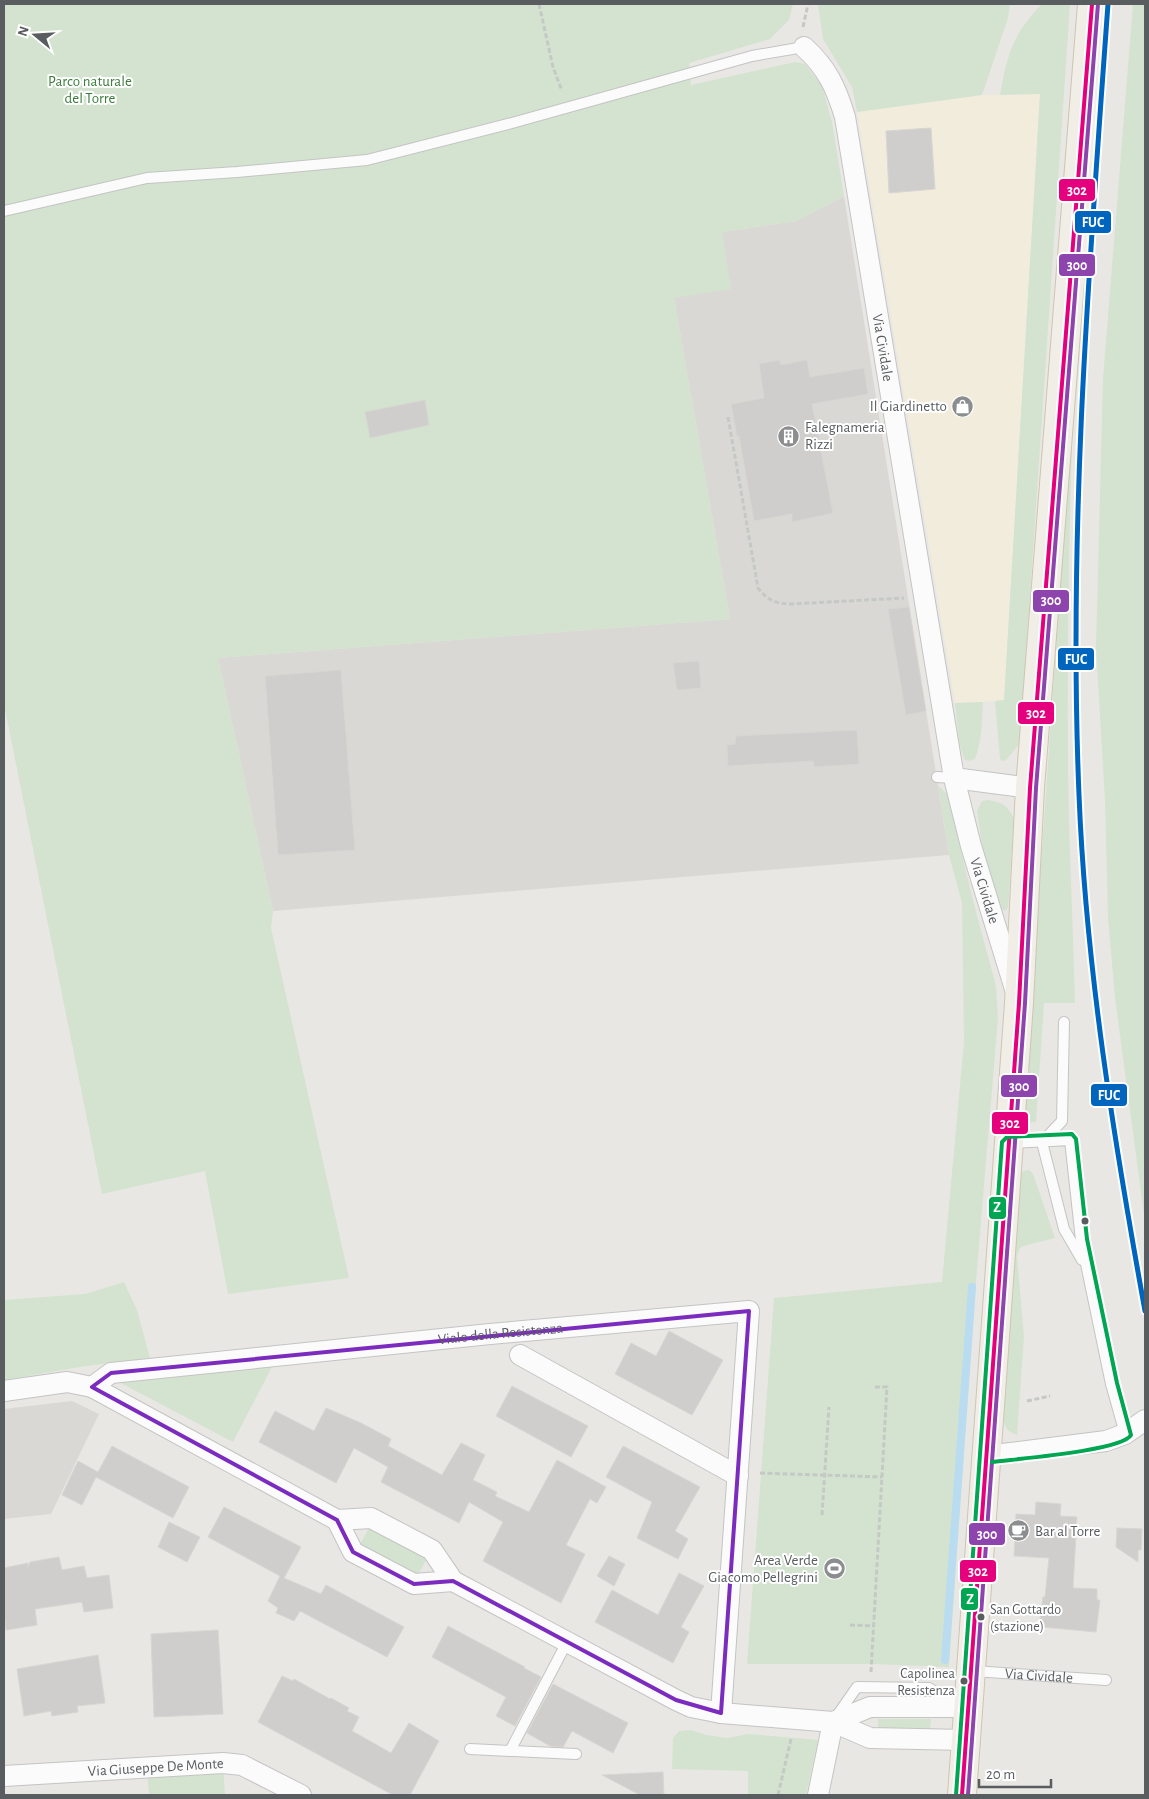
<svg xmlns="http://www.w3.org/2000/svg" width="1149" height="1799" font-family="'Alegreya Sans',sans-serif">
<rect width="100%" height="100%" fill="#e9e7e3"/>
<!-- commercial -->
<path fill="#f2ecdc" d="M1040 94 1004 701 955 703 857 112 982 95Z"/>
<!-- industrial -->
<path fill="#dad8d4" d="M844 196 949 855 273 911 218 658 730 619 674 298 722 232 796 221Z
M72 1401 99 1414 51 1514 4 1519V1409Z"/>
<!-- green -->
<path fill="#d3e3cf" d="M4 4H793L789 20 770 39 689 63 691 85 795 62 805 64 822 86 832 122 844 196 796 221 722 232 731 289 674 298 730 619 218 658 273 911 271 928 349 1278 228 1294 205 1171 102 1194 4 704Z
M818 4H1010L1008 18 982 95 857 112 852 87 823 39Z
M1042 4H1070L1020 743 1006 760 1002 761 1000 759 995 701 1004 700 1040 94 1000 95C1007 55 1013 33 1042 4Z
M1133 4H1145V1222L1115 998 1108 917 1105 800 1096 648 1103 379Z
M1074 390C1069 516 1067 642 1068 769 1069 847 1073 925 1075 1003H1044L1036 1122 1023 1123Z
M983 702C982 721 982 741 975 759L968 761 964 759 959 741 955 703Z
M938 785 947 794 974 904 996 986 998 1018 976 1281 949 1667 872 1664H747L774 1298 942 1282 964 1042 962 903 949 855Z
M987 800C1002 802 1008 805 1014 819L1008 908 1005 911 999 908 985 865 977 811 982 801Z
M1029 1170 1033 1174 1055 1238 1023 1246 1020 1248 1017 1256 1024 1337 1017 1435C1008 1432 1005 1428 1003 1418L1019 1178 1023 1171Z
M124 1282 137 1310 150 1358 86 1366 4 1380V1300L85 1294Z
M273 1365 233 1442 115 1380Z
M370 1526 428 1557 416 1578 359 1546Z
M878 1719H931L930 1730 878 1729Z
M691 1730 706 1735 727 1738 748 1734 818 1740 806 1795H748V1771L672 1769 673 1738 679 1731Z
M223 1763 225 1795H149L147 1768Z"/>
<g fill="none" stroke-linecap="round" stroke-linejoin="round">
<!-- stream -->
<path stroke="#badcf0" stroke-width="8" d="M945 1660 972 1287"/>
</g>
<!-- building -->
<path fill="#cfcecc" stroke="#d8d6d2" d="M931 128 935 189 889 193 886 131Z
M779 360 781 365 807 360 810 377 864 368 868 394 812 404 833 513 792 522V514L754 521 739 436H737L731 404 764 398 759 364Z
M425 400 429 425 370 438 365 412Z
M909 607 926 711 906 715 888 609Z
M699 661 701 688 677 690 673 663Z
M341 670 355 850 278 855 265 676Z
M857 730 859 764 814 767 813 761 728 766 727 745 735 744 736 736Z
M669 1331 723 1360 692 1415 615 1374 631 1343 656 1356Z
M512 1386 588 1426 571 1457 496 1416Z
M326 1408 361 1423 391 1439 388 1446 442 1475 461 1443 485 1455 473 1480 497 1492 495 1496 529 1512 557 1460 606 1487 597 1503 590 1499 566 1545 585 1554 561 1603 483 1561 503 1522 469 1502 459 1523 381 1482 388 1467 354 1448 336 1483 259 1442 275 1411 314 1431Z
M112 1446 189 1487 173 1518 96 1477 82 1505 62 1495 78 1461 98 1472Z
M623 1446 700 1487 675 1531 688 1539 678 1559 637 1538 652 1502 606 1477Z
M1036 1502 1061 1504 1060 1516 1077 1517 1073 1588 1097 1589V1600H1100L1096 1632 1042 1627 1043 1619H1040L1043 1597H1045L1049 1558 1014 1556 1016 1514 1035 1515Z
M224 1507 301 1547 284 1578 321 1594 326 1585 404 1627 387 1657 300 1611 294 1621 276 1613 278 1608 268 1601 280 1576 208 1537Z
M169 1522 200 1537 187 1562 158 1547Z
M1117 1528 1142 1529 1141 1550H1138V1562L1116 1547Z
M609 1556 625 1564 614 1586 597 1576Z
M59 1557 62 1570 84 1566 87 1578 109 1575 113 1608 84 1612 82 1602 35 1609 37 1625 6 1630 4 1611V1568L28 1563V1567L30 1562Z
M679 1573 704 1586 681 1627 689 1632 673 1663 595 1622 612 1590 658 1615Z
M448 1626 525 1667 524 1668 541 1677 515 1726 496 1716 506 1697 432 1657Z
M218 1630 223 1714 154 1717 151 1634Z
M98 1655 105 1703 77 1706 78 1712 52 1716 51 1711 24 1716 17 1669Z
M282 1676 293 1681 294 1679 330 1699 331 1698 349 1708 347 1711 359 1717 352 1731 391 1753 409 1723 439 1741 410 1795H393L258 1722Z
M553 1684 628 1723 613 1753 572 1731 563 1747 550 1746 527 1733Z
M663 1772 664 1795H640L602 1775Z"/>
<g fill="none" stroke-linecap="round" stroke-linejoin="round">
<defs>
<g id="service">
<path d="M4 211 147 178 237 172 367 160 512 123 752 56 804 47"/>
<path d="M937 777 954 778"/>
<path d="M1042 1142 1064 1229 1082 1260"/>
<path d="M1042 1142 1062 1121 1064 1022"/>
<path d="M1010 1143 1070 1140 1081 1240 1111 1384 1125 1434"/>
<path id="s1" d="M973 1671 1106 1680"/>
<path d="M836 1717 857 1687 929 1688 954 1704"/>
<path d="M470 1749 576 1754"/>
<path d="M510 1751 567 1642"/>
</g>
<g id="minor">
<path id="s2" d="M804 47C827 68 836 87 845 117L954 778 971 846 1015 989"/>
<path d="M954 778 1030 788"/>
<path d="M520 1355 738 1476"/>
<path id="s3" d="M92 1387 111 1373 490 1334 749 1311 721 1713"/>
<path d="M4 1391 67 1382 92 1387 337 1520 371 1518 432 1550 453 1581 676 1700 691 1707 721 1713 833 1722 870 1738 966 1740"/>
<path d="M986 1456 1106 1441 1125 1434 1145 1420"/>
<path d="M337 1520 353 1552 414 1584 453 1581"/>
<path d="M833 1722 870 1707H969"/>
<path id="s4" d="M4 1776 223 1763 242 1765 301 1795"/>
<path d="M818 1795 833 1722"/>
</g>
<path id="primary" d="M962 1795 1019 1003 1030 788 1092 4"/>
</defs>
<!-- service casing -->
<use href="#service" stroke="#c4c4c4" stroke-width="12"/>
<!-- minor casing -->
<use href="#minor" stroke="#c4c4c4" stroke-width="22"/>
<!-- primary casing -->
<use href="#primary" stroke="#cec5b3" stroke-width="30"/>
<!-- path -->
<path stroke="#c5c9c6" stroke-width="3" stroke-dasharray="5 2.5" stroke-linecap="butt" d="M539 4 553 67 562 91
M803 27 808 4
M728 417 758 588C768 600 775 604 791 604L904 598
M1027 1401 1050 1396
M760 1473 882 1477
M822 1515 829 1407
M850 1625 874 1626
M871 1672 887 1387H875
M778 1795 791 1739"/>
<!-- service -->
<use href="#service" stroke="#fcfbfb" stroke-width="10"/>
<!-- minor -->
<use href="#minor" stroke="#fcfbfb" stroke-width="20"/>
<!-- primary -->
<use href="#primary" stroke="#f0eee6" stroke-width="28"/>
<defs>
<path id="bus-1" d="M962 1795 1019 1003 1030 788 1092 4"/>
<path id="bus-2" d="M968 1795 1025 1003 1036 788 1098 4"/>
<path id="bus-3" d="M956 1795 1002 1142 1007 1137 1072 1134 1076 1139 1087 1239 1117 1383 1131 1435C1122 1451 1014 1459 992 1462"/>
</defs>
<!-- bus-1 casing -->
<use href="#bus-1" stroke="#fff" stroke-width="8"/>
<!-- bus-2 casing -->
<use href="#bus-2" stroke="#fff" stroke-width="8"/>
<!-- bus-3 casing -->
<use href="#bus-3" stroke="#fff" stroke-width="8"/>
<!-- bus-1 -->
<use href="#bus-1" stroke="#e5007d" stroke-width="4"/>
<!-- bus-2 -->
<use href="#bus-2" stroke="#8e44ad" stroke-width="4"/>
<!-- bus-3 -->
<use href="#bus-3" stroke="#00a651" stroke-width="4"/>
<defs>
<path id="rail-1" d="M1108 4C1089 267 1068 531 1079 795 1086 968 1114 1140 1145 1311"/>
</defs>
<!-- rail-1 casing -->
<use href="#rail-1" stroke="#fff" stroke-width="9"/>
<!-- rail-1 -->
<use href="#rail-1" stroke="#0065bd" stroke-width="5"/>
</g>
<!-- marked area -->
<path fill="none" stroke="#7b2cbf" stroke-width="4" stroke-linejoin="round" d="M749 1311 721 1713 676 1700 453 1581 414 1584 353 1552 337 1520 92 1387 111 1373Z"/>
<!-- icons -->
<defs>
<symbol id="shop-disc" viewBox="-11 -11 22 22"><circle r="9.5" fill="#8b8d8e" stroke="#fff"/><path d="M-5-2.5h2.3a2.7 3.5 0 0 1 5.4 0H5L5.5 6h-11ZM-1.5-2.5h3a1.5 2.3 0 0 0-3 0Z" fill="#fff"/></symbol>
<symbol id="building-disc" viewBox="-11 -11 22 22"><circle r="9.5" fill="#8b8d8e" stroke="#fff"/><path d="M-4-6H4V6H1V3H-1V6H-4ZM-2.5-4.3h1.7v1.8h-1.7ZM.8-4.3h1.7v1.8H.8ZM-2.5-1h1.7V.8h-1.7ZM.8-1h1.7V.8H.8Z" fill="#fff"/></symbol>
<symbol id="cafe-disc" viewBox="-11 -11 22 22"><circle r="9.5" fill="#8b8d8e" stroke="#fff"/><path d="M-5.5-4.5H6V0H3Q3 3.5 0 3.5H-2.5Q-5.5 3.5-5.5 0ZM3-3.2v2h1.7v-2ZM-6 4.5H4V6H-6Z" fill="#fff"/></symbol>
<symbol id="stadium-disc" viewBox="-11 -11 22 22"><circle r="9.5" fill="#8b8d8e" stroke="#fff"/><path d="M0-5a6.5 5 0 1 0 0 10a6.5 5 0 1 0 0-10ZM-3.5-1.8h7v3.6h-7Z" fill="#fff"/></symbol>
</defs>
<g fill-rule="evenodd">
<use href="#shop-disc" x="950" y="394" width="25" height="25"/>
<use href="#building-disc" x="776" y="424" width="25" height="25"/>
<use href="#cafe-disc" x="1006" y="1518" width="25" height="25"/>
<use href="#stadium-disc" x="822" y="1556" width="25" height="25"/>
</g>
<!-- markers -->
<g fill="#595d60" stroke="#fff" stroke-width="2">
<circle cx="1085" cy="1221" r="4.5"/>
<circle cx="981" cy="1617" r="4.5"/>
<circle cx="964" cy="1681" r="4.5"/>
</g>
<g text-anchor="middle" stroke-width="4" stroke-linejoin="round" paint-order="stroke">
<!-- bus labels -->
<g font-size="14" fill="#595d60" stroke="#fff" text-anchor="start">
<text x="990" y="1614">San Gottardo<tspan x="990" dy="17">(stazione)</tspan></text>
<text x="955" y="1678" text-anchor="end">Capolinea<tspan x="955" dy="17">Resistenza</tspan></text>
</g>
<!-- park labels -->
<g font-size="15" fill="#3c7d3c" stroke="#fff">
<text x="90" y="86">Parco naturale<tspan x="90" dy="17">del Torre</tspan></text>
</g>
<!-- street labels -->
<g font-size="15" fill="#595d60" stroke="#fff">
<text dy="5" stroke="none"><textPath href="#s2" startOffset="316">Via Cividale</textPath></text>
<text dy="5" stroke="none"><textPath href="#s2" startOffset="869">Via Cividale</textPath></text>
<text dy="5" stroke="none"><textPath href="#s3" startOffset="415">Viale della Resistenza</textPath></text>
<text dy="5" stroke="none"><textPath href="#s1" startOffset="66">Via Cividale</textPath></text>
<text dy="5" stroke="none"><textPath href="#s4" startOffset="152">Via Giuseppe De Monte</textPath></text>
</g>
<!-- poi labels -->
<g font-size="15" fill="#595d60" stroke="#fff" text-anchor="end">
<text x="947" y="411">Il Giardinetto</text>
<text x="805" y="432" text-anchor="start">Falegnameria<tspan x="805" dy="17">Rizzi</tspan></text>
<text x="1035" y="1536" text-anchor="start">Bar al Torre</text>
<text x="818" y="1565">Area Verde<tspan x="818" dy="17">Giacomo Pellegrini</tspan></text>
</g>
</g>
<g stroke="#fff" stroke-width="2">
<rect x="1058" y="178" width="38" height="24" rx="5" fill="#e5007d"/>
<rect x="1074" y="210" width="38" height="24" rx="5" fill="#0065bd"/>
<rect x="1058" y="253" width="38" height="24" rx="5" fill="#8e44ad"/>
<rect x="1032" y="589" width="38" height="24" rx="5" fill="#8e44ad"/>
<rect x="1057" y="647" width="38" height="24" rx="5" fill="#0065bd"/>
<rect x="1017" y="701" width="38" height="24" rx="5" fill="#e5007d"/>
<rect x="1000" y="1074" width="38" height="24" rx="5" fill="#8e44ad"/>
<rect x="1090" y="1083" width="38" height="24" rx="5" fill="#0065bd"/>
<rect x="991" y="1111" width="38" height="24" rx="5" fill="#e5007d"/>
<rect x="988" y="1196" width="19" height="24" rx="5" fill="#00a651"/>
<rect x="968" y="1522" width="38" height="24" rx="5" fill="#8e44ad"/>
<rect x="959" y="1559" width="38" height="24" rx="5" fill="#e5007d"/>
<rect x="960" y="1587" width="19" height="24" rx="5" fill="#00a651"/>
</g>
<g font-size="14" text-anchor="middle" font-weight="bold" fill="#fff">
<text x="1077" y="195">302</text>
<text x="1093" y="227">FUC</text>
<text x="1077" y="270">300</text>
<text x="1051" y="605">300</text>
<text x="1076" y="664">FUC</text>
<text x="1036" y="718">302</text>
<text x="1019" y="1091">300</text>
<text x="1109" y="1100">FUC</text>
<text x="1010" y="1128">302</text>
<text x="997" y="1212">Z</text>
<text x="987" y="1539">300</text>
<text x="978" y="1576">302</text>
<text x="970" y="1604">Z</text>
</g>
<!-- border -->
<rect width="1149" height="1799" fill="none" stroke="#595d60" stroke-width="10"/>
<!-- north arrow -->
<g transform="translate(35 35) rotate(288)" stroke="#ffffff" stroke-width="4" paint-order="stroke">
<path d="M0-4L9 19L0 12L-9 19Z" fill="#595d60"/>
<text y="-8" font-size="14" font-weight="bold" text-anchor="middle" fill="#595d60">N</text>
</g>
<!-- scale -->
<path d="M979 1779v8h72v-8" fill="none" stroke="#595d60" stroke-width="2.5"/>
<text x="986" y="1779" font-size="15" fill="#595d60" stroke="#ffffff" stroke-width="4" paint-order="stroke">20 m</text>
</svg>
